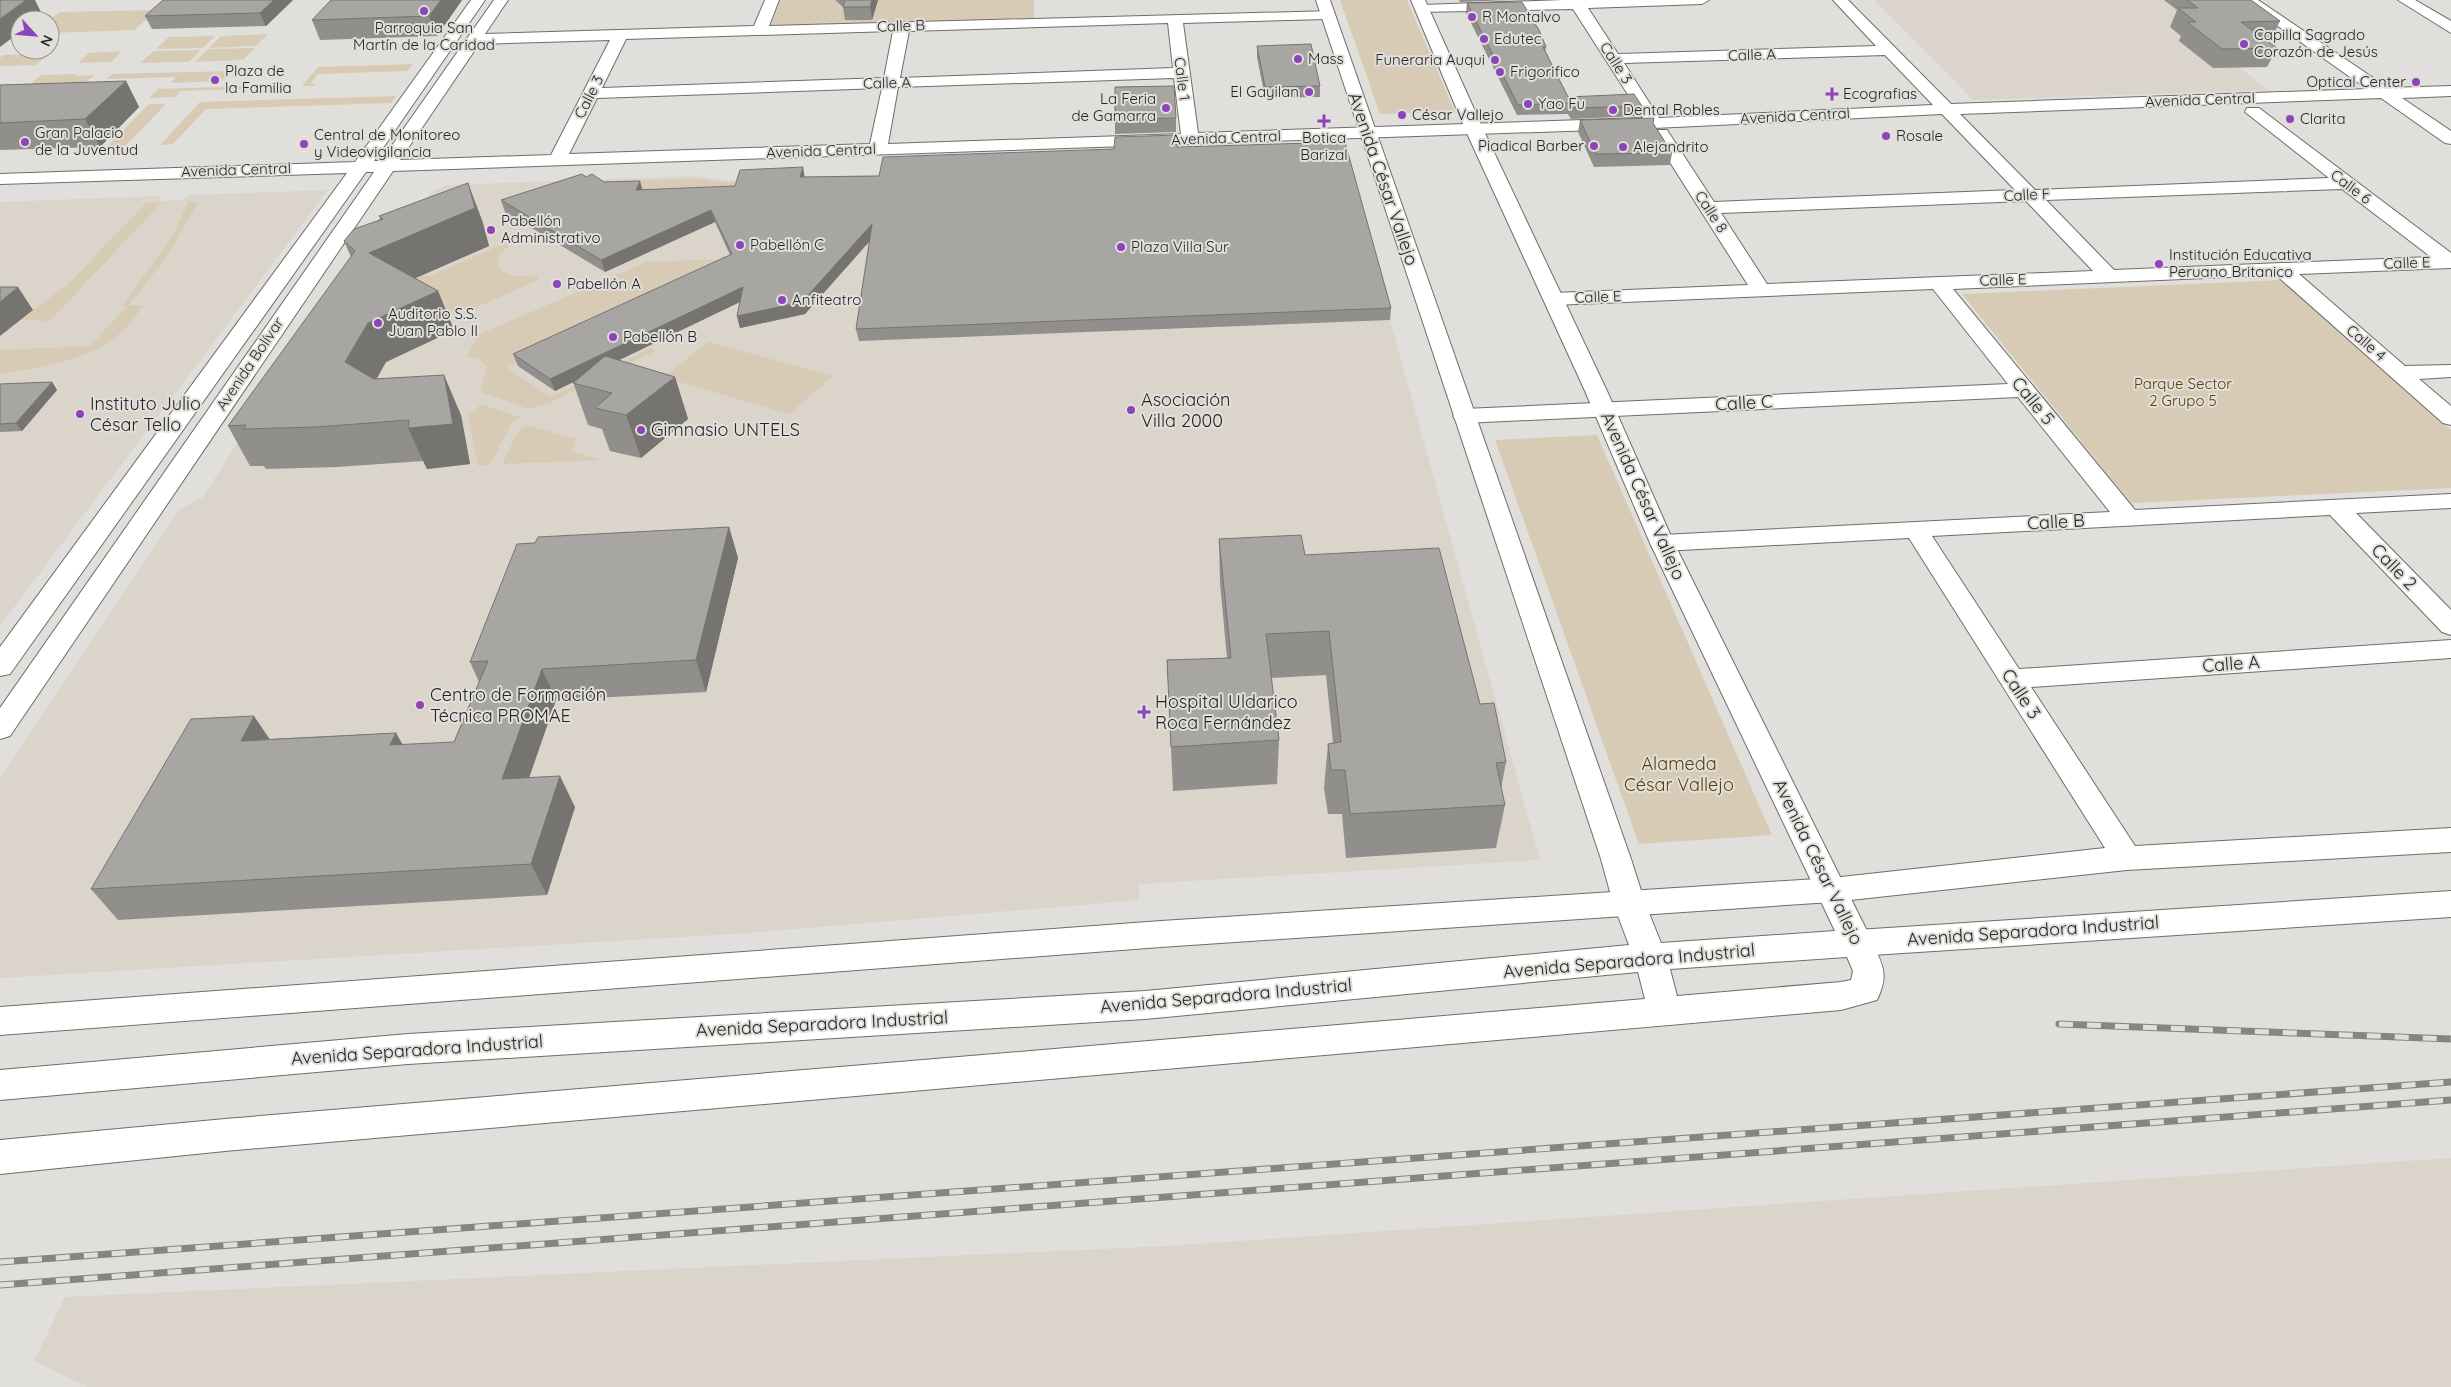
<svg xmlns="http://www.w3.org/2000/svg" width="2451" height="1387" font-family="Quicksand,sans-serif">
<rect width="100%" height="100%" fill="#e1dfdb"/>
<!-- built -->
<path fill="#dad4ca" d="M1874 0H2228L2187 28 2269 90 1973 100Z
M883 174 1390 320 1540 860 1139 884V900L748 933 0 978V778L179 510 203 497 353 261 423 204 431 192 448 185 697 176 727 181Z
M328 190 0 626V202L159 196 162 201 182 200 191 195Z
M2451 1158V1387H88L34 1361 65 1297 1166 1246Z"/>
<!-- green -->
<path fill="#d8cbb5" d="M780 0H1034V19L770 27Z
M1340 0H1407L1455 112 1380 114Z
M158 10 134 30 50 33 49 20 60 12Z
M268 34 256 46 209 48 221 36Z
M215 36 203 48 156 49 169 37Z
M255 48 243 60 195 62 208 49Z
M201 50 189 62 140 63 154 51Z
M122 51 111 62 78 63 89 53Z
M49 54 36 65 0 66V58L3 55Z
M413 64 407 71 318 74 310 84H316L314 86H302L318 67Z
M232 71 221 81 171 83 176 77 106 79 112 74Z
M78 74 76 76 94 75 86 82 31 84 41 75Z
M246 86 244 89 181 91 175 97 149 98 158 89Z
M396 96 391 103 206 109 173 144 160 145 200 102Z
M149 104H166L125 146 106 147Z
M699 179 721 182H736L732 189 614 192 599 181Z
M162 202 50 321 20 320 67 285 146 203Z
M188 202H198L168 255 129 305H143C114 357 54 366 0 374V350L91 346 126 306H122L173 235Z
M505 243 509 247 503 251 497 259C499 279 522 277 537 275L538 280 457 316 390 275 398 272 430 276Z
M730 259 723 263 704 265 692 283 506 367 551 397 651 348 655 351 552 402 529 409 480 392 487 367 478 359 467 357 478 335 646 262Z
M2281 280 2451 430V488L2131 503 1962 294Z
M709 342 833 376 789 414 663 377Z
M481 404 520 417 511 424 490 465 478 466 468 416Z
M526 425 576 439 572 451 600 460 502 464 518 431Z
M1597 435 1772 835 1639 844 1495 440Z"/>
<g fill="none" stroke-linecap="round" stroke-linejoin="round">
<defs>
<path id="minor" d="M471 0H485L374 161H381L494 0H508L485 34 754 26 765 0H779L769 26 1332 11 1335 14 1332 17 1327 19 1183 23 1198 133 1643 118 1573 9 1417 12 1415 9 1422 5 1563 0H1709L1702 4 1588 8 1618 54 1876 46 1833 0H1848L1951 104 2367 89 2241 0H2258L2388 88 2451 86V96L2402 98 2451 131V144L2445 143 2381 98 1960 114 2035 190 2329 178 2245 112 2247 108H2259L2451 253V268L2299 274 2405 366 2451 365V377L2419 379 2451 406V425L2443 423 2276 275 1953 289 2135 510 2451 494V508L2356 513 2451 610V635L2442 632 2330 515 1932 536 2019 669 2451 640V658L2031 687 2135 846 2451 828V852L2127 870 1832 902 1161 947 0 1035V1007L1161 921 1832 878 2105 848 1909 538 1662 551 1653 549 1650 543 1653 537 1662 535 2110 512 2018 397 1464 423 1456 421 1453 416 1456 411 1464 409 2008 384 1933 289 1554 305 1547 303 1544 299 1547 295 1554 293 1748 285 1652 134 1655 130H1667L1714 202 2015 190 1942 114 1654 128 393 171 10 736 0 739V708L374 172H366L10 674 0 676V647L347 173 0 184V174L355 162ZM1168 23 1173 68 900 78 909 31ZM893 31 884 78 602 88 626 39ZM610 40 551 155 400 160 479 44ZM1885 55 1933 105 1659 118 1624 63ZM1174 78 1181 134 888 144 898 87ZM882 88 870 144 569 154 597 98ZM2342 189 2431 257 2114 270 2046 200ZM2026 201 2093 271 1767 284 1721 213Z
M2398 0H2415L2451 21V33Z
M2451 891V917L1857 956 1846 952 1841 943 1846 934 1857 930Z"/>
<path id="major" d="M1316 0H1330L1631 859 1645 903 1661 943 1835 931 1650 543 1585 391 1465 129 1411 0H1425L1483 129 1607 391 1674 543 1873 943C1883 967 1889 975 1877 1000L1841 1010 225 1151 0 1174V1140L225 1119 1645 999 1638 972 1145 1019 408 1064 0 1100V1070L408 1034 1145 991 1629 945 1613 903 1601 859ZM1847 957 1853 971 1851 980 1841 982 1677 996 1670 969Z"/>
</defs>
<!-- minor casing -->
<use href="#minor" stroke="#6f6d6a" stroke-width="2"/>
<!-- major casing -->
<use href="#major" stroke="#6f6d6a" stroke-width="2"/>
<!-- minor -->
<use href="#minor" fill="#fff" fill-rule="evenodd"/>
<!-- major -->
<use href="#major" fill="#fff" fill-rule="evenodd"/>
<defs>
<path id="rail" d="M2059 1024 2451 1039
M0 1262 2451 1082
M0 1285 2451 1100"/>
</defs>
<!-- rail casing -->
<use href="#rail" stroke="#878582" stroke-width="7"/>
<!-- rail -->
<use href="#rail" stroke="#e1dfdb" stroke-width="5" stroke-dasharray="14" stroke-linecap="butt"/>
</g>
<!-- wall -->
<path fill="#908f8b" d="M293 0 266 26 152 29 145 16Z
M331 0H462L437 36 320 40 312 20Z
M835 0H878L872 20H845L843 7Z
M1459 0H1510L1460 2Z
M2164 0H2251L2280 21 2271 40H2266L2277 48 2267 67 2213 68 2179 41 2181 36 2170 27 2177 10Z
M1467 3 1546 47 1545 51 1568 97 1642 106 1640 116 1571 119 1568 114 1517 115 1466 13Z
M1257 46 1320 86V97L1265 98 1257 57Z
M126 81 139 107 100 147 0 150V85Z
M1176 118V132L1115 134V120Z
M1580 120 1653 123 1672 153 1670 165 1594 167 1578 132Z
M1177 147 1391 308 1390 320 859 341 856 329 870 241 805 314 740 328 737 316 740 302 619 360 675 377 688 419 641 458 610 451 602 429 588 425 573 382 555 391 518 366 513 354 730 255 715 222 605 272 505 212 501 200 586 177 604 182 642 190 735 186 805 177 879 176Z
M379 216 482 220 489 246 415 278 438 291 454 330 386 362 376 379 461 415 470 464 427 469 423 461 337 467 266 469 264 466H250L228 426 351 257 344 241 380 219Z
M52 382 57 390 22 431 0 432V384Z
M729 527 738 558 706 692 556 700 529 777 575 807 547 895 118 920 91 889 270 739 396 733 402 745 454 742 479 682 470 662 535 543Z
M1219 539 1305 555 1480 704 1506 762 1501 789 1505 805 1496 848 1346 858 1342 814H1328L1324 788 1328 744 1333 743 1326 675 1271 678 1279 740 1277 784 1173 791 1167 660 1227 658 1220 583Z"/>
<!-- shaded-wall -->
<path fill="#767471" d="M26 0H35L42 14 35 20H20V32L0 47V19Z
M274 0H293L266 26 260 13Z
M441 0H462L437 36 429 16Z
M872 0H878L872 20 870 7Z
M126 81 139 107 100 147 85 119Z
M803 167 805 179 800 177Z
M640 181 643 192 636 190Z
M468 183 482 220 489 246 386 291 369 253Z
M711 210 715 222 605 272 601 260Z
M872 224 874 236 805 314 740 328 737 316Z
M18 287 33 310 0 336V302Z
M743 287 746 299 555 391 550 379Z
M438 291 454 330 386 362 364 401 345 362 368 323Z
M444 375 461 415 470 464 427 469 408 428Z
M675 377 688 419 641 458 626 415Z
M52 382 57 390 22 431 16 423Z
M729 527 738 558 706 692 696 660Z
M542 669 556 700 518 810 502 779Z
M254 716 275 747 241 741Z
M396 733 414 764 390 745Z
M560 776 575 807 547 895 531 864Z"/>
<!-- building -->
<path fill="#a8a6a2" stroke="#767471" d="M0 0H26L0 19Z
M163 0H274L260 13 145 16Z
M331 0H441L429 16 312 20Z
M845 0H872L870 7H843Z
M2187 0H2251L2280 21 2241 22 2277 48 2222 49 2187 22H2196L2178 8H2198Z
M1522 2 1539 30 1546 47H1543L1568 97 1634 94 1642 106 1573 108 1570 103 1518 105 1467 3Z
M1311 44 1320 86 1265 87 1257 46Z
M126 81 85 119 0 123V85Z
M1174 86 1176 118 1115 120V87Z
M1654 118 1653 123 1672 153 1596 154 1580 120Z
M1177 135V147L1345 142 1391 308 856 329 872 224 802 302 737 316 743 287 550 379 513 354 732 254 711 210 601 260 501 200 582 174 586 177 592 174 604 182 640 181 636 190 735 186 740 170 803 167 800 177 879 176 883 157 1114 149 1115 137Z
M468 183 475 208 369 253 438 291 368 323 345 362 374 379 444 375 453 424 408 428 409 420 316 427 243 429 246 425 228 426 355 251 344 241 354 229 383 219 379 216Z
M0 287H18L0 302Z
M605 356 675 377 626 415 595 408 612 393 573 383Z
M52 382 16 423 0 424V384Z
M729 527 696 660 542 669 502 779 560 776 531 864 91 889 191 719 254 716 241 741 396 733 390 745 454 742 488 661 470 662 517 544 535 543 538 537Z
M1301 535 1305 555 1439 548 1480 704 1494 703 1506 762 1496 763 1505 805 1350 814 1345 770H1331L1328 744 1341 742 1329 631 1266 634 1279 740 1171 747 1167 660 1231 658 1219 539Z"/>
<!-- markers -->
<g fill="#8d44b6" stroke="#e1dfdb" stroke-width="2">
<circle cx="424" cy="11" r="5"/>
<circle cx="1472" cy="17" r="5"/>
<circle cx="1484" cy="39" r="5"/>
<circle cx="2244" cy="44" r="5"/>
<circle cx="1298" cy="59" r="5"/>
<circle cx="1495" cy="60" r="5"/>
<circle cx="1500" cy="72" r="5"/>
<circle cx="215" cy="80" r="5"/>
<circle cx="2416" cy="82" r="5"/>
<circle cx="1309" cy="92" r="5"/>
<path d="M1829.5 86.5h5v5h5v5h-5v5h-5v-5h-5v-5h5z"/>
<circle cx="1528" cy="104" r="5"/>
<circle cx="1166" cy="108" r="5"/>
<circle cx="1613" cy="110" r="5"/>
<circle cx="1402" cy="115" r="5"/>
<circle cx="2290" cy="119" r="5"/>
<path d="M1321.5 113.5h5v5h5v5h-5v5h-5v-5h-5v-5h5z"/>
<circle cx="1886" cy="136" r="5"/>
<circle cx="25" cy="142" r="5"/>
<circle cx="304" cy="144" r="5"/>
<circle cx="1594" cy="146" r="5"/>
<circle cx="1623" cy="147" r="5"/>
<circle cx="491" cy="230" r="5"/>
<circle cx="740" cy="245" r="5"/>
<circle cx="1121" cy="247" r="5"/>
<circle cx="2159" cy="264" r="5"/>
<circle cx="557" cy="284" r="5"/>
<circle cx="782" cy="300" r="5"/>
<circle cx="378" cy="323" r="5"/>
<circle cx="613" cy="337" r="5"/>
<circle cx="1131" cy="410" r="5"/>
<circle cx="80" cy="414" r="5"/>
<circle cx="641" cy="430" r="5"/>
<circle cx="420" cy="705" r="5"/>
<path d="M1141.5 704.5h5v5h5v5h-5v5h-5v-5h-5v-5h5z"/>
</g>
<g text-anchor="middle" stroke-width="4" stroke-linejoin="round" paint-order="stroke">
<!-- far-poi labels -->
<g font-size="15" fill="#262523" stroke="#e1dfdb" text-anchor="start">
<text x="1482" y="22">R Montalvo</text>
<text x="424" y="33" text-anchor="middle">Parroquia San<tspan x="424" dy="17">Martín de la Caridad</tspan></text>
<text x="2254" y="40">Capilla Sagrado<tspan x="2254" dy="17">Corazón de Jesús</tspan></text>
<text x="1494" y="44">Edutec</text>
<text x="1308" y="64">Mass</text>
<text x="1485" y="65" text-anchor="end">Funeraria Auqui</text>
<text x="225" y="76">Plaza de<tspan x="225" dy="17">la Familia</tspan></text>
<text x="1510" y="77">Frigorifico</text>
<text x="2406" y="87" text-anchor="end">Optical Center</text>
<text x="1299" y="97" text-anchor="end">El Gayilan</text>
<text x="1843" y="99">Ecografias</text>
<text x="1156" y="104" text-anchor="end">La Feria<tspan x="1156" dy="17">de Gamarra</tspan></text>
<text x="1538" y="109">Yao Fu</text>
<text x="1623" y="115">Dental Robles</text>
<text x="1412" y="120">César Vallejo</text>
<text x="2300" y="124">Clarita</text>
<text x="35" y="138">Gran Palacio<tspan x="35" dy="17">de la Juventud</tspan></text>
<text x="314" y="140">Central de Monitoreo<tspan x="314" dy="17">y Videovigilancia</tspan></text>
<text x="1896" y="141">Rosale</text>
<text x="1324" y="143" text-anchor="middle">Botica<tspan x="1324" dy="17">Barizal</tspan></text>
<text x="1584" y="151" text-anchor="end">Piadical Barber</text>
<text x="1633" y="152">Alejandrito</text>
<text x="501" y="226">Pabellón<tspan x="501" dy="17">Administrativo</tspan></text>
<text x="750" y="250">Pabellón C</text>
<text x="1131" y="252">Plaza Villa Sur</text>
<text x="2169" y="260">Institución Educativa<tspan x="2169" dy="17">Peruano Britanico</tspan></text>
<text x="567" y="289">Pabellón A</text>
<text x="792" y="305">Anfiteatro</text>
<text x="388" y="319">Auditorio S.S.<tspan x="388" dy="17">Juan Pablo II</tspan></text>
<text x="623" y="342">Pabellón B</text>
</g>
<!-- far-street labels -->
<g font-size="15" fill="#262523" stroke="#e1dfdb">
<text transform="translate(901 26) rotate(-2)" y="5">Calle B</text>
<text transform="translate(1752 55) rotate(-2)" y="5">Calle A</text>
<text transform="translate(1616 63) rotate(57)" y="5">Calle 3</text>
<text transform="translate(1182 79) rotate(83)" y="5">Calle 1</text>
<text transform="translate(887 83) rotate(-2)" y="5">Calle A</text>
<text transform="translate(589 97) rotate(-63)" y="5">Calle 3</text>
<text transform="translate(2200 100) rotate(-2)" y="5">Avenida Central</text>
<text transform="translate(1795 116) rotate(-3)" y="5">Avenida Central</text>
<text transform="translate(1226 138) rotate(-2)" y="5">Avenida Central</text>
<text transform="translate(821 151) rotate(-2)" y="5">Avenida Central</text>
<text transform="translate(236 170) rotate(-2)" y="5">Avenida Central</text>
<text transform="translate(2351 187) rotate(37)" y="5">Calle 6</text>
<text transform="translate(2027 195) rotate(-3)" y="5">Calle F</text>
<text transform="translate(1711 212) rotate(57)" y="5">Calle 8</text>
<text transform="translate(2407 263) rotate(-2)" y="5">Calle E</text>
<text transform="translate(2003 280) rotate(-2)" y="5">Calle E</text>
<text transform="translate(1598 297) rotate(-2)" y="5">Calle E</text>
<text transform="translate(2366 343) rotate(41)" y="5">Calle 4</text>
<text transform="translate(250 364) rotate(-56)" y="5">Avenida Bolívar</text>
</g>
<!-- far-park labels -->
<g font-size="15" fill="#5a4001" stroke="#e1dfdb">
<text x="2183" y="389">Parque Sector<tspan x="2183" dy="17">2 Grupo 5</tspan></text>
</g>
<!-- street labels -->
<g font-size="18" fill="#262523" stroke="#e1dfdb">
<text transform="translate(1383 179) rotate(71)" y="6">Avenida César Vallejo</text>
<text transform="translate(2033 401) rotate(51)" y="6">Calle 5</text>
<text transform="translate(1744 403) rotate(-3)" y="6">Calle C</text>
<text transform="translate(1643 496) rotate(66)" y="6">Avenida César Vallejo</text>
<text transform="translate(2056 522) rotate(-3)" y="6">Calle B</text>
<text transform="translate(2394 567) rotate(46)" y="6">Calle 2</text>
<text transform="translate(2231 664) rotate(-4)" y="6">Calle A</text>
<text transform="translate(2021 694) rotate(57)" y="6">Calle 3</text>
<text transform="translate(1818 862) rotate(64)" y="6">Avenida César Vallejo</text>
<text transform="translate(2033 931) rotate(-4)" y="6">Avenida Separadora Industrial</text>
<text transform="translate(1629 961) rotate(-5)" y="6">Avenida Separadora Industrial</text>
<text transform="translate(1226 996) rotate(-5)" y="6">Avenida Separadora Industrial</text>
<text transform="translate(822 1024) rotate(-3)" y="6">Avenida Separadora Industrial</text>
<text transform="translate(417 1050) rotate(-4)" y="6">Avenida Separadora Industrial</text>
</g>
<!-- poi labels -->
<g font-size="18" fill="#262523" stroke="#e1dfdb" text-anchor="start">
<text x="1141" y="406">Asociación<tspan x="1141" dy="21">Villa 2000</tspan></text>
<text x="90" y="410">Instituto Julio<tspan x="90" dy="21">César Tello</tspan></text>
<text x="651" y="436">Gimnasio UNTELS</text>
<text x="430" y="701">Centro de Formación<tspan x="430" dy="21">Técnica PROMAE</tspan></text>
<text x="1155" y="708">Hospital Uldarico<tspan x="1155" dy="21">Roca Fernández</tspan></text>
</g>
<!-- park labels -->
<g font-size="18" fill="#5a4001" stroke="#e1dfdb">
<text x="1679" y="770">Alameda<tspan x="1679" dy="21">César Vallejo</tspan></text>
</g>
</g>
<!-- north arrow -->
<g transform="translate(35 35) rotate(116)"><circle r="24" fill="#e1dfdb" stroke="#969591"/>
<path d="M0-4L9 19L0 12L-9 19Z" fill="#8d44b6"/>
<text y="-8" font-size="14" font-weight="bold" text-anchor="middle" fill="#262523">N</text>
</g>
</svg>
